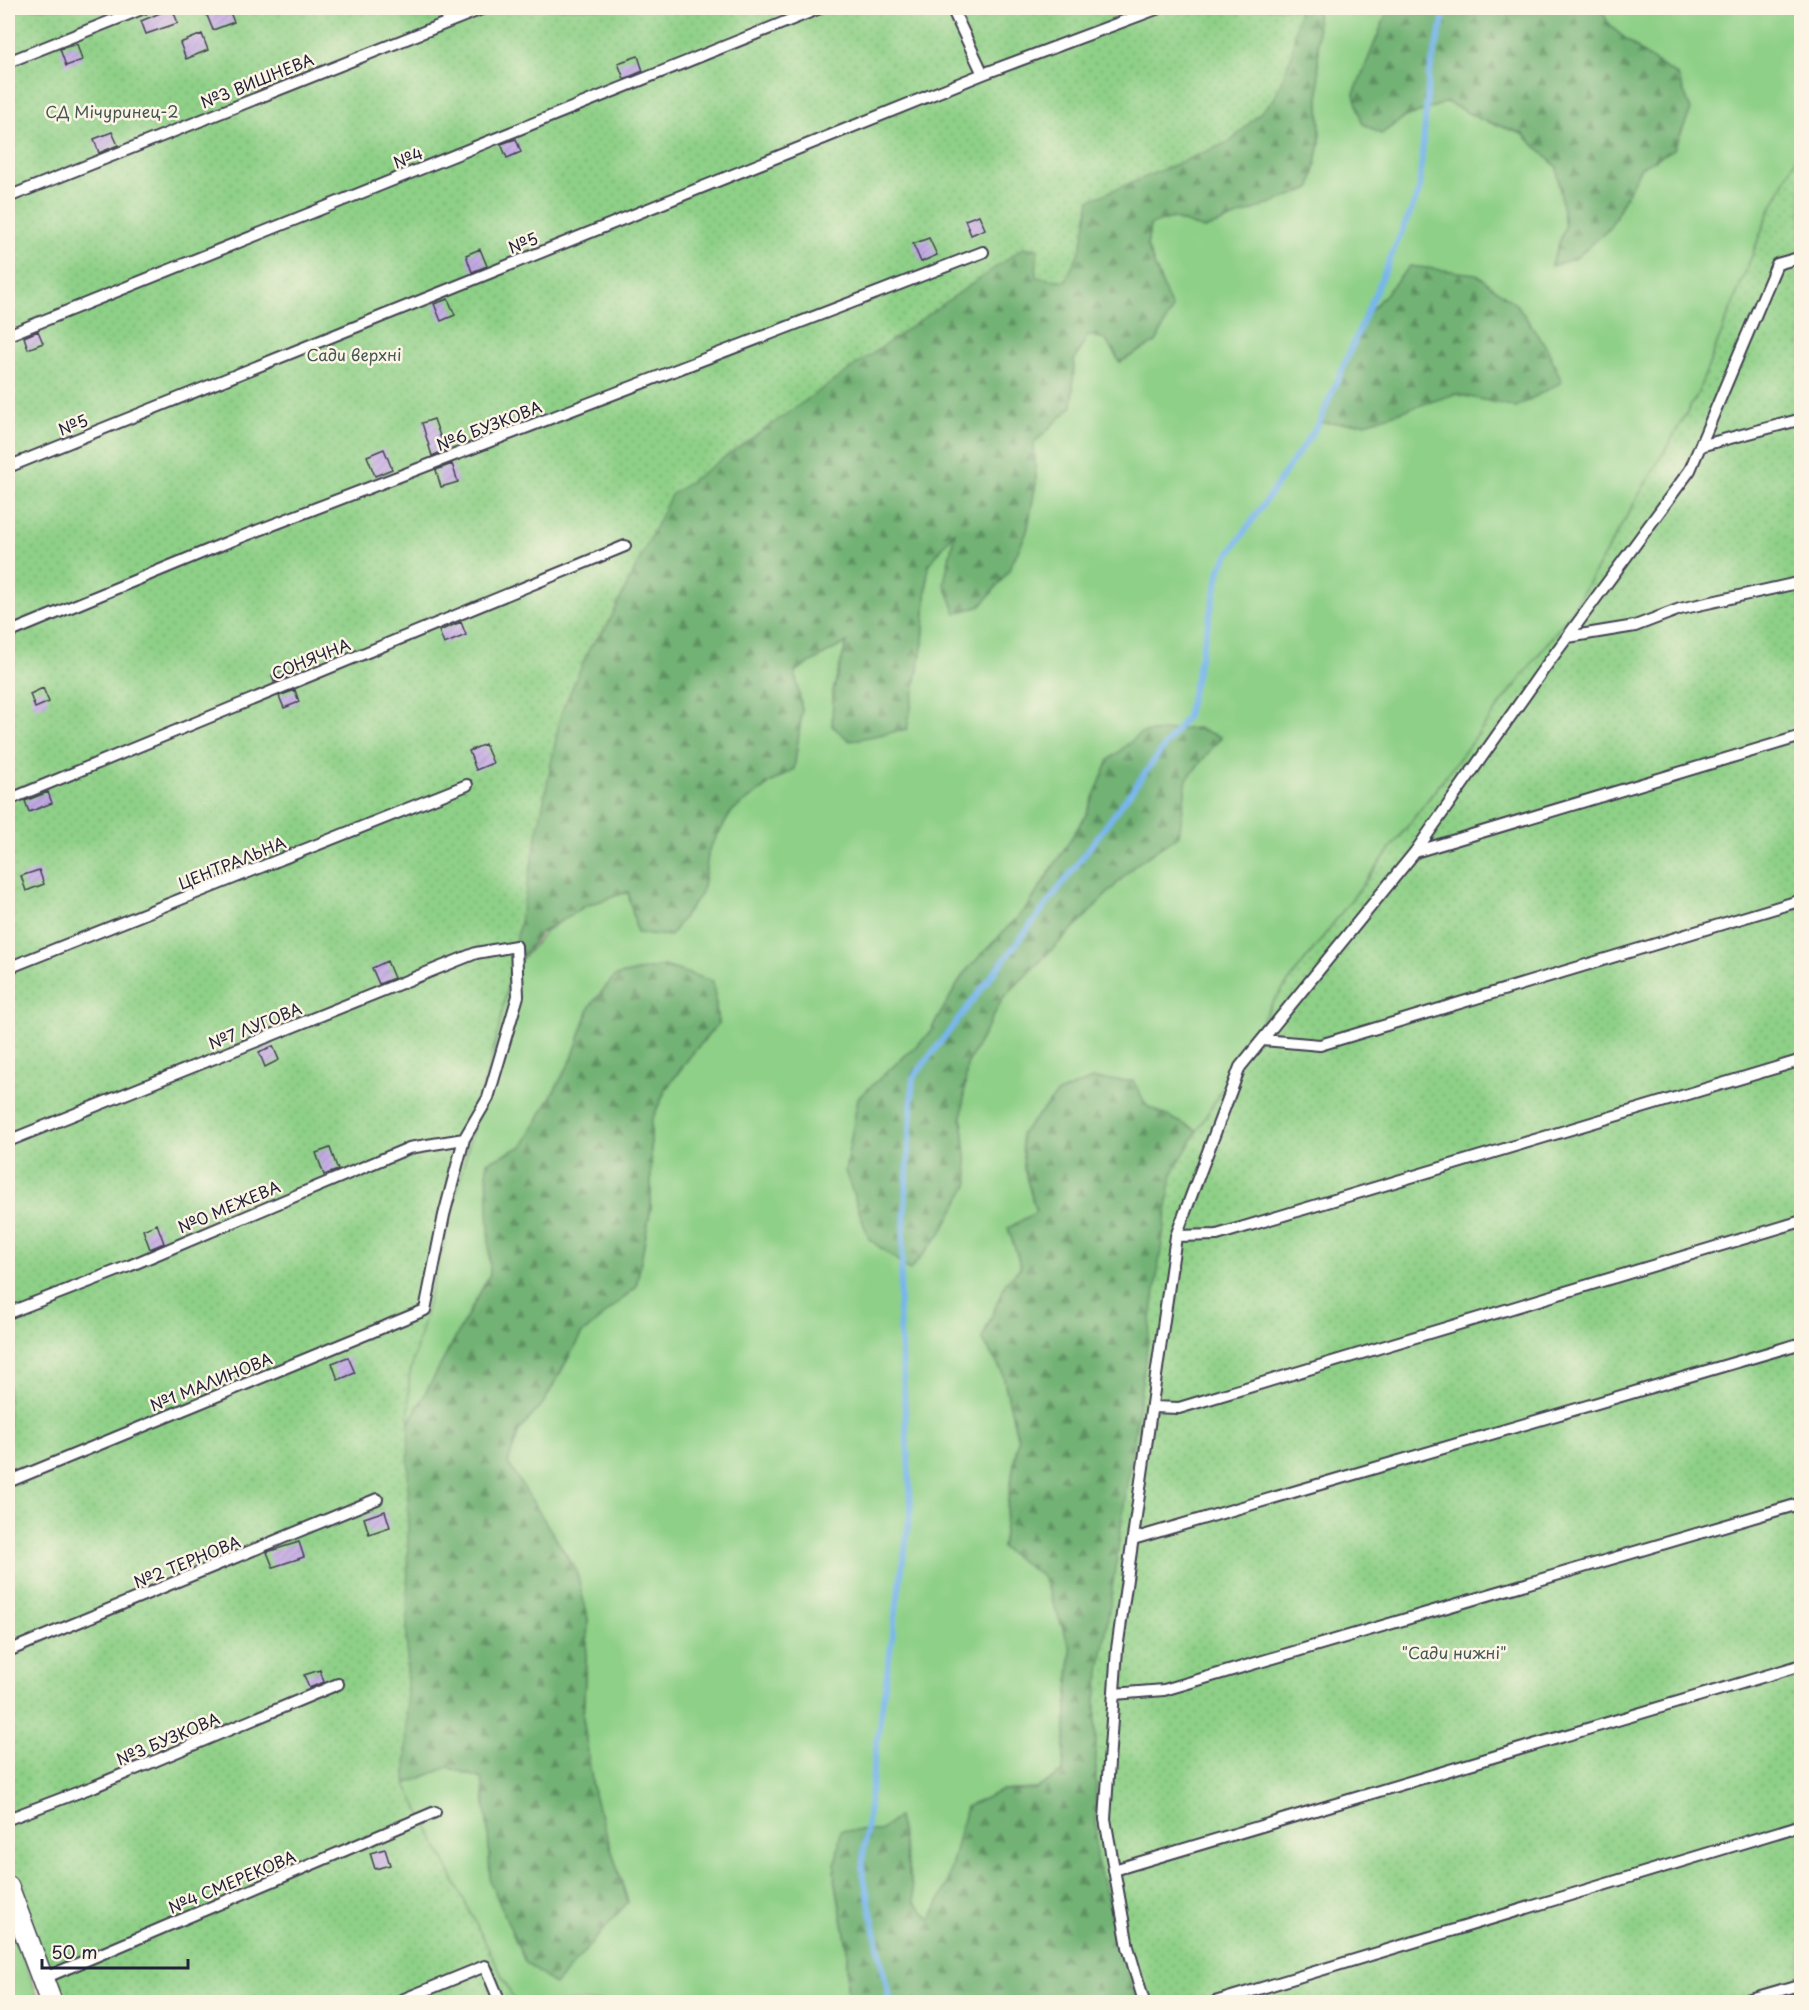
<svg xmlns="http://www.w3.org/2000/svg" width="1809" height="2010" font-family="'Playpen Sans',sans-serif">
<defs>
<pattern id="forest-firs" width="22" height="20" patternUnits="userSpaceOnUse" patternTransform="scale(1.5)"><rect width="22" height="20" fill="#72b274"/><path d="M5 1l3.5 6h-7zM16 11l3.5 6h-7z" fill="#5d9060"/></pattern>
<pattern id="garden-dots" width="8" height="8" patternUnits="userSpaceOnUse" patternTransform="scale(1.5)"><rect width="8" height="8" fill="#8ed087"/><path d="M2 2h.1M6 6h.1" fill="none" stroke="#7ab275" stroke-width="1.8" stroke-linecap="round"/></pattern>
<pattern id="building-hatch" width="6" height="6" patternUnits="userSpaceOnUse" patternTransform="scale(1.5)"><rect width="6" height="6" fill="#c3a9e5"/><path d="M-1 1l2-2M0 6l6-6M5 7l2-2" fill="none" stroke="#a791c5"/></pattern>
</defs>
<rect width="100%" height="100%" fill="#fcf5e5"/>
<filter id="ink" filterUnits="userSpaceOnUse"><feTurbulence type="fractalNoise" baseFrequency=".0167" numOctaves="2"/><feDisplacementMap in="SourceGraphic" scale="12" xChannelSelector="R" yChannelSelector="G"/><feConvolveMatrix kernelMatrix="1 2 1 2 8 2 1 2 1" color-interpolation-filters="sRGB"/></filter>
<filter id="wash" filterUnits="userSpaceOnUse"><feTurbulence type="fractalNoise" baseFrequency=".008" numOctaves="4" result="noise"/><feDisplacementMap in="SourceGraphic" scale="24" xChannelSelector="R" yChannelSelector="G"/><feGaussianBlur stdDeviation="1.35" result="paint"/><feColorMatrix in="noise" values="0 0 0 0 0 0 0 0 0 0 0 0 0 0 0 0 0 1.4 0 .05"/><feComposite in="paint" operator="in"/></filter>
<g filter="url(#wash)">
<rect width="100%" height="100%" fill="#f8e6cf"/>
<!-- grass -->
<path fill="#8ed087" stroke="#587961" stroke-width="1.5" d="M1317 8H1389L1354 94 1381 134 1405 117 1447 102 1480 119 1523 134 1557 167 1565 227 1551 265 1609 229 1641 167 1674 149 1678 76 1649 58 1610 26 1600 8H1801V148L1768 215 1697 395 1572 611 1271 1005 1198 1131 1146 1106 1133 1081 1024 1168 1036 1213 1021 1267 1006 1283 982 1339 1002 1371 1018 1440 1008 1501 1002 1548 1043 1577 1071 1649 1063 1772 1036 1789 1001 1791 967 1807 947 1884 931 1920 915 1903 898 1818 834 1872 847 1946V2002H515L406 1784 448 1767 483 1779 488 1829 628 1902 594 1795 583 1718 588 1619 576 1570 507 1463 519 1431 544 1402 581 1335 636 1287 651 1207V1122L666 1089 691 1055 718 1024 713 982 664 966 615 976 590 1006 572 1059 523 1146 487 1162 490 1274 408 1425 409 1377 492 993 548 929 585 906 628 891 637 932 702 892 709 849 732 811 772 782 794 769 802 711 795 671 847 641 833 691 915 682 923 643 928 566 956 529 1036 483 1034 443 1072 406 1074 361 1088 334 1105 339 1120 362 1156 342 1172 309 1147 247 1150 224 1172 218 1204 229 1311 188 1320 142Z
M8 1916 40 2002H8Z"/>
<!-- forest -->
<path fill="url(#forest-firs)" stroke="#4a6a58" stroke-width="1.5" d="M1220 8H1317L1320 142 1311 188 1204 229 1172 218 1150 225 1147 247 1172 309 1156 342 1120 362 1105 339 1088 335 1074 361 1072 406 1034 443 1036 483 1027 532 1008 572 981 606 956 613 944 583 955 531 928 566 923 643 907 729 850 741 832 726 833 691 847 642 795 671 802 711 794 769 772 782 732 811 709 849 702 892 670 936 637 933 628 892 585 906 541 933 492 993 566 554 967 287 1023 247H1038L1090 200Z
M1389 8H1600L1610 26 1649 58 1678 76 1691 110 1674 149 1641 167 1609 229 1576 258 1551 266 1565 227 1557 167 1523 134 1480 119 1447 102 1405 117 1381 134 1362 123 1354 94Z
M1410 266 1476 274 1518 306 1547 348 1562 382 1516 407 1455 394 1366 423H1319L1365 317Z
M1197 728 1221 737 1187 779 1179 835 1134 866 1085 917 1003 998 967 1065 962 1117 969 1183 941 1233 910 1270 869 1239 845 1171 858 1098 928 1035 964 973 1028 906 1086 815 1109 760 1141 733Z
M664 966 713 981 718 1024 691 1055 666 1089 651 1122V1207L636 1287 581 1335 544 1402 519 1431 508 1463 576 1570 588 1619 583 1718 594 1795 628 1902 555 1985 525 1962 490 1881 488 1829 482 1779 448 1767 406 1784 408 1425 490 1274 487 1162 523 1146 572 1059 590 1006 615 976Z
M1092 1079 1133 1081 1147 1106 1198 1131 1172 1174 1096 1701V1858L1137 2002H847V1946L834 1872 841 1830 880 1831 898 1817 915 1903 931 1920 947 1884 966 1807 1001 1791 1036 1789 1063 1772 1071 1649 1043 1577 1002 1548 1008 1501 1018 1440 1002 1371 982 1339 1006 1282 1021 1267 1008 1228 1036 1212 1024 1168 1021 1134 1058 1093Z"/>
<!-- garden -->
<path fill="url(#garden-dots)" stroke="#587961" stroke-width="1.5" d="M8 8H1299L1291 57 1274 99 1231 141 1090 200 1081 248 1065 281 1036 277 1038 248H1023L671 495 607 626 590 647 561 713 499 1028 409 1377 406 1784 515 2002H58L8 1871Z
M1801 148V2002H1137L1096 1858V1701L1172 1174 1271 1005 1572 611 1697 395 1768 215Z"/>
<g fill="none" stroke-linecap="round" stroke-linejoin="round">
<!-- stream -->
<path stroke="#77b6ea" stroke-width="6" d="M890 2002 862 1868 875 1755 911 1507 899 1310 913 1078 1070 874 1187 716 1221 566 1319 423 1419 192 1429 75 1446 8"/>
</g>
<g id="blocks">
<!-- building -->
<path fill="url(#building-hatch)" d="M172 8 178 23 146 34 141 21Z
M204 8H228L234 22 213 30Z
M202 34 208 50 186 59 180 43Z
M77 44 82 60 66 66 60 49Z
M638 56 643 71 624 79 618 63Z
M112 132 118 145 99 153 94 139Z
M516 139 521 152 507 158 501 144Z
M979 215 985 229 971 235 965 220Z
M929 238 937 255 921 262 913 244Z
M480 249 487 266 472 272 466 255Z
M448 299 455 315 441 321 434 304Z
M38 331 43 343 28 349 24 337Z
M434 419 445 450 432 456 422 423Z
M384 449 392 469 375 476 367 456Z
M452 464 458 482 441 487 436 470Z
M461 622 466 635 444 644 439 631Z
M287 670 289 676 274 682 272 675Z
M43 688 49 702 35 708 30 694Z
M295 690 299 702 284 708 279 696Z
M485 744 493 763 476 770 469 751Z
M48 792 52 803 29 812 25 801Z
M39 870 44 884 26 891 21 876Z
M387 961 394 978 379 984 372 968Z
M273 1046 279 1060 265 1067 259 1052Z
M330 1148 338 1170 324 1175 316 1153Z
M157 1224 164 1243 150 1249 143 1230Z
M348 1357 355 1373 338 1380 332 1363Z
M385 1511 390 1527 369 1534 364 1518Z
M299 1542 304 1557 273 1567 267 1552Z
M320 1670 324 1682 309 1688 304 1675Z
M385 1849 390 1865 375 1869 370 1853Z"/>
</g>
</g>
<g filter="url(#ink)">
<use href="#blocks" fill-opacity="0" stroke="#423f51" stroke-width="1.5"/>
<g fill="none" stroke-linecap="round" stroke-linejoin="round">
<defs>
<path id="lane" d="M8 62 144 8
M983 74 1159 8
M8 197 484 8
M8 335 820 8
M1700 446 1802 419
M8 467 983 74 952 8
M8 633 228 542 983 252
M1568 637 1635 626 1680 609 1802 582
M8 800 625 546
M1415 852 1802 736
M8 968 467 785
M1262 1040 1320 1045 1802 900
M8 1141 476 953 516 946 518 996 488 1098 464 1139 444 1215 425 1310 8 1482
M1176 1236 1217 1235 1802 1060
M8 1313 129 1266 409 1148 464 1139
M1152 1407 1179 1408 1802 1221
M1133 1539 1802 1343
M8 1651 377 1499
M1114 1694 1164 1690 1802 1503
M8 1819 95 1786 338 1684
M1114 1870 1802 1665
M42 1979 435 1812
M397 2002 485 1966 500 2002
M1144 2002 1128 1947 1105 1819 1117 1649 1176 1236 1240 1067 1415 852 1543 670 1690 470 1777 264 1802 257
M1215 2002 1802 1825
M1740 2002 1802 1984"/>
<path id="street" d="M8 1887 51 2002"/>
</defs>
<!-- lane casing -->
<use href="#lane" stroke="#423f51" stroke-width="14"/>
<!-- street casing -->
<use href="#street" stroke="#423f51" stroke-width="24"/>
<!-- lane -->
<use href="#lane" stroke="#fff" stroke-width="10"/>
<!-- street -->
<use href="#street" stroke="#fff" stroke-width="21"/>
</g>
</g>
<g text-anchor="middle" stroke-width="5" stroke-linejoin="round" paint-order="stroke">
<!-- street labels -->
<g font-size="16" fill="#22223b" stroke="#fcf5e5">
<text transform="translate(257 81) rotate(-22)" y="6">№3 ВИШНЕВА</text>
<text transform="translate(408 158) rotate(-22)" y="6">№4</text>
<text transform="translate(523 243) rotate(-22)" y="6">№5</text>
<text transform="translate(73 425) rotate(-22)" y="6">№5</text>
<text transform="translate(489 426) rotate(-21)" y="6">№6 БУЗКОВА</text>
<text transform="translate(311 659) rotate(-22)" y="6">СОНЯЧНА</text>
<text transform="translate(232 863) rotate(-22)" y="6">ЦЕНТРАЛЬНА</text>
<text transform="translate(255 1026) rotate(-22)" y="6">№7 ЛУГОВА</text>
<text transform="translate(229 1207) rotate(-23)" y="6">№0 МЕЖЕВА</text>
<text transform="translate(211 1382) rotate(-22)" y="6">№1 МАЛИНОВА</text>
<text transform="translate(187 1562) rotate(-22)" y="6">№2 ТЕРНОВА</text>
<text transform="translate(168 1739) rotate(-23)" y="6">№3 БУЗКОВА</text>
<text transform="translate(232 1882) rotate(-23)" y="6">№4 СМЕРЕКОВА</text>
</g>
<!-- park labels -->
<g font-size="16" fill="#425652" stroke="#fcf5e5">
<text x="112" y="118">СД Мічуринец-2</text>
<text x="354" y="361">Сади верхні</text>
<text x="1454" y="1659">"Сади нижні"</text>
</g>
</g>
<!-- margin -->
<rect width="1809" height="2010" fill="none" stroke="#fcf5e5" stroke-width="30"/>
<!-- scale -->
<path d="M42 1959v9h146v-9" fill="none" stroke="#22223b" stroke-width="3"/>
<text x="51" y="1959" font-size="18" fill="#22223b" stroke="#fcf5e5" stroke-width="4.5" paint-order="stroke">50 m</text>
</svg>
